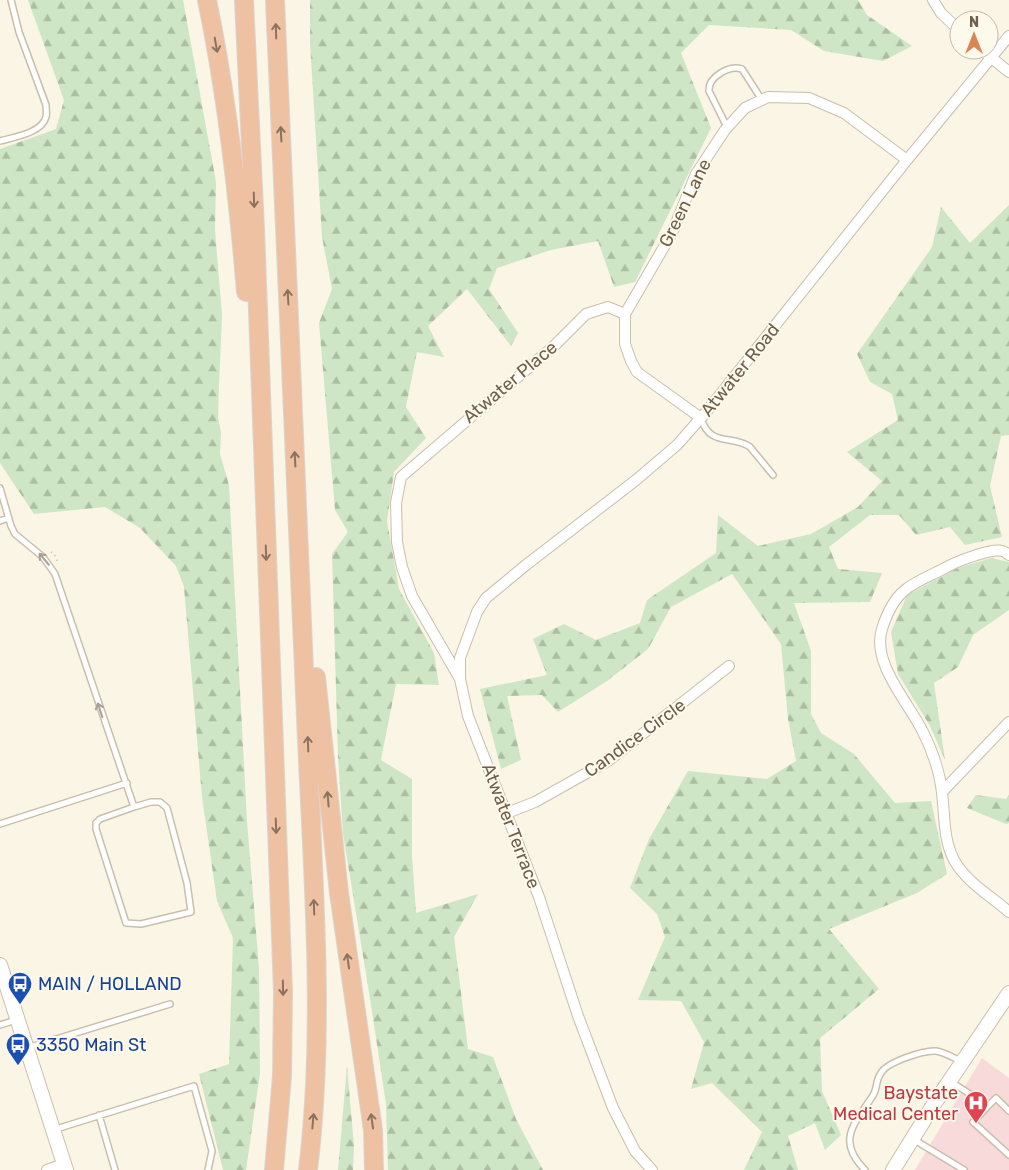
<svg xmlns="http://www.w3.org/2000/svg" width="1009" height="1170" font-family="Rubik,sans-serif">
<defs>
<pattern id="forest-firs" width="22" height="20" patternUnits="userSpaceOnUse" patternTransform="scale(1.25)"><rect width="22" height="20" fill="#cee6c5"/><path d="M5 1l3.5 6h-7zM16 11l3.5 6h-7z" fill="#acbea2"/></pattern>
</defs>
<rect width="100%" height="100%" fill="#faf5e5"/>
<!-- medical -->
<path fill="#f7dad9" d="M982 1058 1009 1078V1170H915Z"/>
<!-- forest -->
<path fill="url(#forest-firs)" d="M28 0H183L216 182 215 230 222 315 219 385 218 417 221 432 220 454 229 485 247 821 259 968 260 1073 246 1170H223L199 1074 229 1064 233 938 217 901 202 797 184 587 176 566 140 528 105 507 34 514 0 463V149L56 129 64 100Z
M310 0H858L867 15 912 46 883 61 824 51 791 30 709 25 681 53 711 128 635 282 614 287 598 241 551 250 497 268 489 289 518 333 511 346 467 289 428 326 444 357 417 352 406 407 426 438 394 472 387 521 399 589 434 653 439 685 396 684 381 760 412 779V855L416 913 478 894 454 937 468 1049 493 1057 516 1119 543 1170H388L386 1104 370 998 343 834 338 756 332 554 348 532 335 510 319 323 332 289 322 237 310 43Z
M1009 205V435L1001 436 990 486 1002 537 965 545 950 527 916 535 899 515H870L829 547 838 569 882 573 870 602 794 603 811 651V714L821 733 854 754 895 803 931 801 947 874 917 893 829 929 879 989 820 1038 822 1091 841 1135 825 1150 815 1123 788 1136 798 1170H744L762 1132 712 1083 691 1089 704 1042 681 1001 638 1000 665 937 657 914 630 888 649 839 688 771 767 779 796 761 788 719 781 644 732 574 671 607 648 649 607 681 558 712 542 695 507 696 521 760 501 769 480 689 547 675 533 639 564 624 596 640 640 623 647 600 716 553 718 515 758 546 811 534 858 507 882 481 847 452 898 420 892 394 870 382 857 354 932 247 941 207 970 243Z
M991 558 1009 562V610L973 635 958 667 934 683 945 760 930 726 898 674 891 632 907 595 958 568Z
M976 795 1006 799 1009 795V823L1006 824 967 808Z
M347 1066 354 1146 353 1170H338Z"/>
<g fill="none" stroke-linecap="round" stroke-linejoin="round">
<defs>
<path id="lane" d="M727 127 709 91C708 77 729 65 742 69L762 100
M0 141C14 137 42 133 46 117 47 114 46 109 46 105L19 32 11 0
M701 418C710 448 732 434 750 447L773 475
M0 488 11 526 15 534 43 557 55 574 134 807 151 802H160L167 808 187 883 191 912 141 924 126 923 96 829V823L100 819 134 807
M0 521 9 518
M0 824 127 783
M0 1025 16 1020
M27 1048 170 1004
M950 1081 988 1106 996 1098 1009 1111
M988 1106 973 1122 1009 1155
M99 1115 115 1170
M53 1130 194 1086 212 1151 208 1170
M913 1139 964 1170
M865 1170C836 1141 854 1124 872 1097 878 1089 875 1081 881 1073 887 1062 924 1050 936 1051 944 1052 954 1058 961 1061"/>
<path id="street" d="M933 0 941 13 959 30
M982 50 1009 72
M625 314 608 307 586 314 554 346 401 477 396 503 397 542 402 567 412 596 460 679 468 716 539 897 578 1016 613 1108 635 1151 652 1170
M701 418 637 372 631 361 625 344V314L672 233 696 174 725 130 745 108 768 97 809 98 844 113 907 160
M1009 555C1007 554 1005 551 1002 551 991 548 955 562 945 568 932 575 916 581 905 590 894 599 886 616 882 629 871 663 909 703 923 732 932 750 940 773 942 793 945 816 943 839 954 860 966 882 991 896 1009 912
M460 678V658L477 612 486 598 526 565 636 480 677 445 707 411 907 160 1009 36
M942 792 1009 722
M507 813 535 802 608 761 729 666
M47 1170 64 1164"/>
<path id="secondary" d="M0 965 66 1170
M893 1170 934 1104 1009 993"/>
<path id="highway" d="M207 0C227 96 238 194 246 292
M244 0 255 229 283 992 282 1076 274 1170
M275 0C285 239 297 478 306 717 312 866 326 1022 308 1170
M316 677 339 893 373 1130 374 1170"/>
</defs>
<!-- lane casing -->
<use href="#lane" stroke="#cabead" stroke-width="8"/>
<!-- street casing -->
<use href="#street" stroke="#cabead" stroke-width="12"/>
<!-- secondary casing -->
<use href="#secondary" stroke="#cdbfab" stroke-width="16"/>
<!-- highway casing -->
<use href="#highway" stroke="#dad5d1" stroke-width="20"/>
<!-- path -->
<path stroke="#d1bca3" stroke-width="2" stroke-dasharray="1 4" stroke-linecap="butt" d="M51 552 54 554 58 562"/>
<!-- lane -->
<use href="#lane" stroke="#fff" stroke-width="5"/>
<!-- street -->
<use href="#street" stroke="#fff" stroke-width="10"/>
<!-- secondary -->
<use href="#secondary" stroke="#fff" stroke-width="14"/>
<!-- highway -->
<use href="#highway" stroke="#eec1a2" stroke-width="18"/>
</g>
<!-- one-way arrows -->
<defs><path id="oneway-shaft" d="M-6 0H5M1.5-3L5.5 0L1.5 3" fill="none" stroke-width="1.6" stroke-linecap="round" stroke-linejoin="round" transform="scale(1.25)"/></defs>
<g stroke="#89735e">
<use href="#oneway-shaft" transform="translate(276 31) rotate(-92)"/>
<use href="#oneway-shaft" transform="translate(216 45) rotate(80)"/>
<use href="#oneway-shaft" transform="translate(281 134) rotate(-93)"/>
<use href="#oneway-shaft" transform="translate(254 200) rotate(88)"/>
<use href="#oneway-shaft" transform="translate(288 297) rotate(-93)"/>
<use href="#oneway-shaft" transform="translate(295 459) rotate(-93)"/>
<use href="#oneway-shaft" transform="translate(266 553) rotate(88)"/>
<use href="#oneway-shaft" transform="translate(308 744) rotate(-92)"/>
<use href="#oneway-shaft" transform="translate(328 799) rotate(-95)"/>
<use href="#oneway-shaft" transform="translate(276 826) rotate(88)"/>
<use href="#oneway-shaft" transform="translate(314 907) rotate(-92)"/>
<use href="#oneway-shaft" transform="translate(348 961) rotate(-98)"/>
<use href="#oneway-shaft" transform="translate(283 988) rotate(89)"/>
<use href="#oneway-shaft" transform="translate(313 1121) rotate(-85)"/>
<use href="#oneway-shaft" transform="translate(372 1121) rotate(-98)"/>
</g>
<g stroke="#a99f94">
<use href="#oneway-shaft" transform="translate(44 559) rotate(-130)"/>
<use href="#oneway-shaft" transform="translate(100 710) rotate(-108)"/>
</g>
<!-- icons -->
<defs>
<symbol id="bus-pin" viewBox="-11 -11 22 30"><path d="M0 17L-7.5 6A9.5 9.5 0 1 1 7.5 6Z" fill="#1a4fb4" stroke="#fdf9eb"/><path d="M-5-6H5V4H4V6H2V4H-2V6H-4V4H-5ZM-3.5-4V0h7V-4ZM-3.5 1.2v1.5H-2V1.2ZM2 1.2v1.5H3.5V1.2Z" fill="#fff"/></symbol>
<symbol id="hospital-pin" viewBox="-11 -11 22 30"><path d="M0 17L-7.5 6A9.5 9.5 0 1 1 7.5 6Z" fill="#e0444e" stroke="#fdf9eb"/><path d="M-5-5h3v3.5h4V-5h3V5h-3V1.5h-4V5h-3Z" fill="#fff"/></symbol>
</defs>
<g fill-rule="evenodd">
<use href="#bus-pin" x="6" y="970" width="28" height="38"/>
<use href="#bus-pin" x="4" y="1031" width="28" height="38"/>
<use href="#hospital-pin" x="962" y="1089" width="28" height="38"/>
</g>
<g text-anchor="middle" stroke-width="4" stroke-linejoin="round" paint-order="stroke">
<!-- street labels -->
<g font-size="18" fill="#705f4d" stroke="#fdf9eb">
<text transform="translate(685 203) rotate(-64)" y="6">Green Lane</text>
<text transform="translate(740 370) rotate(-51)" y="6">Atwater Road</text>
<text transform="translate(510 382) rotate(-40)" y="6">Atwater Place</text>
<text transform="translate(635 738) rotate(-36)" y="6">Candice Circle</text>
<text transform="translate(511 826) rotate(69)" y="6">Atwater Terrace</text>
</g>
<!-- transit labels -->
<g font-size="18" fill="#164399" stroke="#fdf9eb" text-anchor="start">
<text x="38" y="990">MAIN / HOLLAND</text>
<text x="36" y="1051">3350 Main St</text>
</g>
<!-- health labels -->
<g font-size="18" fill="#be3a42" stroke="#fdf9eb" text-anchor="end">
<text x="958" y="1099">Baystate<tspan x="958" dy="21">Medical Center</tspan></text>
</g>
</g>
<!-- north arrow -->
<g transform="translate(974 35)"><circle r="24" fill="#fdf9eb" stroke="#c5bbac"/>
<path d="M0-4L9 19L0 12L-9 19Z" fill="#d88656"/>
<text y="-8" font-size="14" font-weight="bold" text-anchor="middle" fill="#705f4d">N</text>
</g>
</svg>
